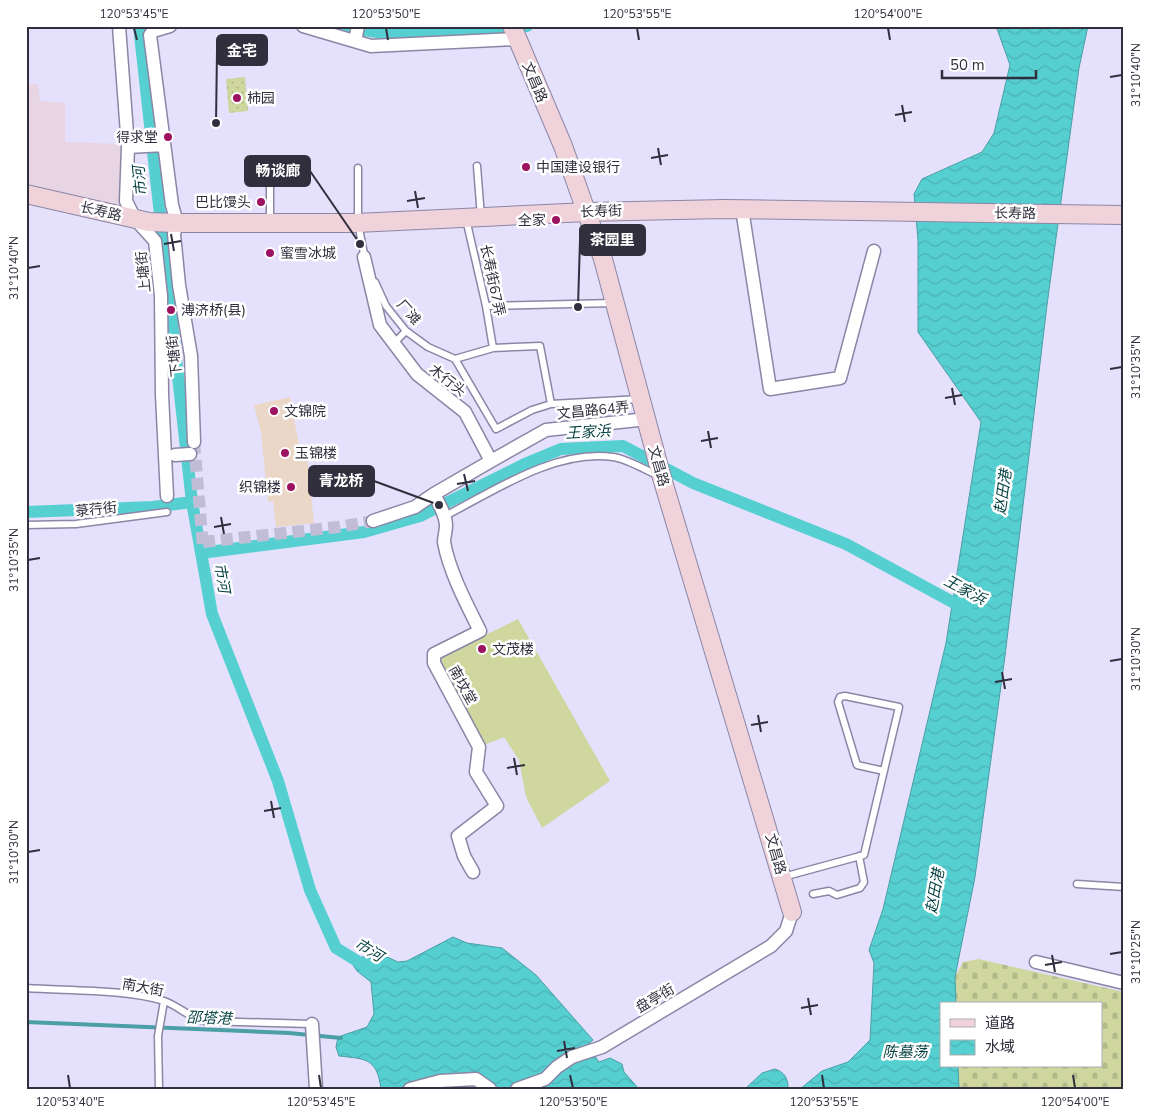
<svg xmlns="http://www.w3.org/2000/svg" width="1150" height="1115" font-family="'Nunito Sans','Noto Sans SC',sans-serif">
<defs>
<pattern id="cemetery-stones" width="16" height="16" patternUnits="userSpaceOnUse" patternTransform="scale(1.25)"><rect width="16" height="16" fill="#cfd79f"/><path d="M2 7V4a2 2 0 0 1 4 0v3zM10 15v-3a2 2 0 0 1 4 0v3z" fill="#b2b98a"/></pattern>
<pattern id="garden-dots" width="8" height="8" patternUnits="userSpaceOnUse" patternTransform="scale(1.25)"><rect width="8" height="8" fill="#cfd79f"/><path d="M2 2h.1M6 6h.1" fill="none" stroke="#b2b98a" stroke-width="1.8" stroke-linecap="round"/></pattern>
<pattern id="water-waves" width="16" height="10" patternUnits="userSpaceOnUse" patternTransform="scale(1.25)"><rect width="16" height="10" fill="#56cfd1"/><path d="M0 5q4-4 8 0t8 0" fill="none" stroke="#4bb2b4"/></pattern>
</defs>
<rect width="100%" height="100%" fill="#e5e1fd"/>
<!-- commercial -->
<path fill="#ebd7c8" d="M290 397 301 456H307L314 523 276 527 273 501 268 502 261 433 254 405Z"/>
<!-- industrial -->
<path fill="#e8d5e4" d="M38 84 40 101 65 103V142L123 144 124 209 26 185V85Z"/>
<!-- grass -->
<path fill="#cfd79f" d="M518 619 610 781 542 828 526 797 519 760 504 737 482 746 436 659Z"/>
<!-- cemetery -->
<path fill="url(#cemetery-stones)" d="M979 959 1124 992V1089H959L958 1066H1101V1004H956L955 977 963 962Z"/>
<!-- garden -->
<path fill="url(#garden-dots)" d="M245 77 248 111 229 113 226 79Z"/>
<!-- water -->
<path fill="url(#water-waves)" stroke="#4b9fa5" d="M996 26H1088L1079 68 1047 305 1005 656 975 877 955 977 956 1004H941V1066H958L959 1089H800L822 1071 848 1062 870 1040 874 963 869 950 883 909 946 643 981 422 918 332V240L914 194 922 179 982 152 994 133 1010 65Z
M453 937 467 943 502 948 536 975 593 1040 587 1045 599 1062 610 1058 622 1064 624 1072 639 1089H493L448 1076 396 1089H381C377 1058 366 1059 339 1056L336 1047 338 1037 367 1027 374 1014 371 982 357 971 351 962 354 958 383 955 398 962 407 961Z
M775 1069C784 1072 788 1078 788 1087L786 1089H745L762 1073Z"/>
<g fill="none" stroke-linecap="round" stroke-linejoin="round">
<!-- stream -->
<path stroke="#4b9fa5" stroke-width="4" d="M26 1022 289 1033 341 1038"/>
<!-- canal -->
<path stroke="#56cfd1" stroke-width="12" d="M139 26 192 502 212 614 278 781 310 890 336 948 367 967
M344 26C404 41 467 34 527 26
M26 512 153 507 192 502
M201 553 364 532 420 516 527 463 561 449 623 446 693 483 846 544 967 610"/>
<!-- street-tunnel -->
<path stroke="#c1bdd7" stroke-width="12" stroke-dasharray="12 6" stroke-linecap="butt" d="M194 442 203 546
M203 542 338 527 373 521"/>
<defs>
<path id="lane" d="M477 166 481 217
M270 167V222
M358 168V223L365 259
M466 219 486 306 493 348
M375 282 386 306 406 331 428 347 455 359 493 348 540 346 551 404
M486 306 614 303
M394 343 406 331
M455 359 496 429 532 410 551 404 640 399
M445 516C494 491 555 449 613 457 628 459 645 470 659 476
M26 525 76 524 167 512
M783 877 864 855 899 707 845 696 840 697 838 702 857 765 884 771
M1077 884 1124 887
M813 894 829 891 837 895 860 888 864 882 859 856
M26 988C68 991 125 989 164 1001 179 1006 189 1018 205 1021L312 1024
M159 1089 158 1036 164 1001"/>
<path id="street" d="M119 26 128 147 126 201 135 219 155 241 161 296 162 395 167 496
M170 26 153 31 150 35 172 205 177 223 174 234 179 285 191 356 194 442
M303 26 371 46 516 39
M355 41 358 26
M128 147 164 145
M742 209 770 389 840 378 874 251
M364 257 380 325 417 374 465 412 491 461 434 494C439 504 446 515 446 526 446 531 444 537 444 542 449 571 467 605 480 631L434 654V663L479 747 476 772 497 806 458 836 464 856 473 872
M175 455 190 454
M491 461 546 430 647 419
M373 521 415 507 434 494
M1036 962 1124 983
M312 1024 316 1089
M410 1089 440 1081 476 1079 490 1089
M517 1089 545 1079 557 1067 572 1057 602 1047 771 946 786 931 792 912"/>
<path id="secondary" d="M512 26 563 146 603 259 662 478 792 912
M26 194 149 222 177 223H356L587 212 724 209 1124 215"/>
</defs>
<!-- lane casing -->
<use href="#lane" stroke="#8a86a5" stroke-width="9"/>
<!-- street casing -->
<use href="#street" stroke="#8a86a5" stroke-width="15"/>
<!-- secondary casing -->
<use href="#secondary" stroke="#8a86a5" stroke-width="20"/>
<!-- lane -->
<use href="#lane" stroke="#fff" stroke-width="6"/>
<!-- street -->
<use href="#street" stroke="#fff" stroke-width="12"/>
<!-- secondary -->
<use href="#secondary" stroke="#f0d3da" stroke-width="18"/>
</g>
<!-- ticks -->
<path fill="none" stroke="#312f3d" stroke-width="2" d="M134 28 137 40M386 28 388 40M637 28 639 40M888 28 890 40M1110 77 1122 75M902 105 905 122M895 115 912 112M658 148 661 165M651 158 668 155M415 191 418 208M407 201 425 198M171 234 174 251M164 244 181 241M28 268 40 266M1110 369 1122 367M952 388 955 405M945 398 962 395M708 431 711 448M701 441 718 438M464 474 468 491M457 484 475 481M221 517 224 534M214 527 231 524M28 560 40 558M1110 661 1122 659M1002 672 1005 689M995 682 1012 679M758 715 761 732M751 725 768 722M514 758 517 775M507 768 525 765M271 801 274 818M264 811 281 808M28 852 40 850M1110 954 1122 952M1052 955 1055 972M1045 965 1062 962M808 998 811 1015M801 1008 818 1005M564 1041 567 1058M557 1051 575 1048M68 1075 70 1088M319 1075 321 1088M570 1075 573 1088M822 1075 824 1088M1073 1075 1075 1088"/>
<!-- markers -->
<g fill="#9e1360" stroke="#fff" stroke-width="2">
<circle cx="237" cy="98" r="5"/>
<circle cx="168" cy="137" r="5"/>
<circle cx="526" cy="167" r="5"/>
<circle cx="261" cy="202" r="5"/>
<circle cx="556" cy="220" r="5"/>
<circle cx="270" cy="253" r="5"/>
<circle cx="171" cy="310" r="5"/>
<circle cx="274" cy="411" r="5"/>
<circle cx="285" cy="453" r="5"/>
<circle cx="291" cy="487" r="5"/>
<circle cx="482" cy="649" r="5"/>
</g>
<g text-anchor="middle" stroke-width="5" stroke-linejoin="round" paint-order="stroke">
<!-- street labels -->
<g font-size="14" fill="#312f3d" stroke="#fff">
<text transform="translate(535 82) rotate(67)" y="5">文昌路</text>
<text transform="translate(101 211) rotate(13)" y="5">长寿路</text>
<text transform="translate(601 211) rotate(-2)" y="5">长寿街</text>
<text transform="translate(1015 213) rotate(1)" y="5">长寿路</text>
<text transform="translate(143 272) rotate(-96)" y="5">上塘街</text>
<text transform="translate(493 280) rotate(78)" y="5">长寿街67弄</text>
<text transform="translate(409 312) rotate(48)" y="5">厂滩</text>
<text transform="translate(174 356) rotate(-97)" y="5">下塘街</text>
<text transform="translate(448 380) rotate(38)" y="5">木行头</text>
<text transform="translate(593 410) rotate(-6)" y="5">文昌路64弄</text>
<text transform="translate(659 466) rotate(74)" y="5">文昌路</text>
<text transform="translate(96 509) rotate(-6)" y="5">菉荇街</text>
<text transform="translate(463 685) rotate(61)" y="5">南坟堂</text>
<text transform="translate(776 854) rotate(74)" y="5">文昌路</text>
<text transform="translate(143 987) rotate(10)" y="5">南大街</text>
<text transform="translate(655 998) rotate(-31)" y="5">盘亭街</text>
</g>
<!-- poi labels -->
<g font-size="14" fill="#312f3d" stroke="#fff" text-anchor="start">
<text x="247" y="103">柿园</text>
<text x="158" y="142" text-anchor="end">得求堂</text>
<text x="536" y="172">中国建设银行</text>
<text x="251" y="207" text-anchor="end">巴比馒头</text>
<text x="546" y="225" text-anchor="end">全家</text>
<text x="280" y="258">蜜雪冰城</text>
<text x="181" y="315">溥济桥(县)</text>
<text x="284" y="416">文锦院</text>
<text x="295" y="458">玉锦楼</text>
<text x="281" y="492" text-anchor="end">织锦楼</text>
<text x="492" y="654">文茂楼</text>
</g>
<!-- water labels -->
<g font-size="15" font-style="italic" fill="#043f40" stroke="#fff">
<text transform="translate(140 181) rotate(-96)" y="5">市河</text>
<text transform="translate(588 432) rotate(-3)" y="5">王家浜</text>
<text transform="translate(1003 492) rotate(-82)" y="5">赵田港</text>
<text transform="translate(222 578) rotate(80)" y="5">市河</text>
<text transform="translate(965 590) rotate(28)" y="5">王家浜</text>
<text transform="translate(935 891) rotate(-80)" y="5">赵田港</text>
<text transform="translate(369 950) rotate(32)" y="5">市河</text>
<text transform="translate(209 1018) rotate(2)" y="5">邵塔港</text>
<text x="905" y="1057">陈墓荡</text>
</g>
</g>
<!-- callouts -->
<path fill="none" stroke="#312f3d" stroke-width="2" d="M216 123L217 50M360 244L310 171M578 307L580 240M439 505L374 481"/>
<g fill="#312f3d" stroke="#fff" stroke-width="2">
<circle cx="216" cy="123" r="5"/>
<circle cx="360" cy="244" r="5"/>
<circle cx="578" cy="307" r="5"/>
<circle cx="439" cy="505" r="5"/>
</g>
<g fill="#312f3d" stroke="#312f3d" stroke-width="2">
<rect x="217" y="35" width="50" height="30" rx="5"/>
<rect x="245" y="156" width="65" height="30" rx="5"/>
<rect x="580" y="225" width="65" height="30" rx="5"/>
<rect x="309" y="466" width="65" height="30" rx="5"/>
</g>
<g font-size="15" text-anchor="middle" font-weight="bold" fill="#fff">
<text x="242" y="56">金宅</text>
<text x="278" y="176">畅谈廊</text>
<text x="612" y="245">茶园里</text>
<text x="341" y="486">青龙桥</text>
</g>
<!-- border -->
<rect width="1150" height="1115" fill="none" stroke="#ffffff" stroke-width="55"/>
<!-- legend -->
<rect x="940" y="1002" width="162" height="65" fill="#ffffff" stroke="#adacb1"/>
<rect x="950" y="1019" width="25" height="8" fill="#f0d3da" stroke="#adacb1"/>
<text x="985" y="1028" font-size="15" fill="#312f3d">道路</text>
<rect x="950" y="1040" width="25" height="15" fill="url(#water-waves)" stroke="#adacb1"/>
<text x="985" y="1052" font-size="15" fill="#312f3d">水域</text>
<!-- scale -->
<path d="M942 70v8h94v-8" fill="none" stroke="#312f3d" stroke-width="2.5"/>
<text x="950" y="70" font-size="15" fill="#312f3d" stroke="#ffffff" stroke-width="4" paint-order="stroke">50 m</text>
<rect x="28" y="28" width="1094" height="1060" fill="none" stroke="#312f3d" stroke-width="2"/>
<g font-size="12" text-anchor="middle" fill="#312f3d">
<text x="134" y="18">120°53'45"E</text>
<text x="386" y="18">120°53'50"E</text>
<text x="637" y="18">120°53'55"E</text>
<text x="888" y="18">120°54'00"E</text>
<text transform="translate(1136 75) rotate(-90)" y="4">31°10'40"N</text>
<text transform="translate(14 268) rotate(-90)" y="4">31°10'40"N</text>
<text transform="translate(1136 367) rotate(-90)" y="4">31°10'35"N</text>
<text transform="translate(14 560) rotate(-90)" y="4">31°10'35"N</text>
<text transform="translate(1136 659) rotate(-90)" y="4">31°10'30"N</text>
<text transform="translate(14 852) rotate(-90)" y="4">31°10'30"N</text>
<text transform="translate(1136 952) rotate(-90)" y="4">31°10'25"N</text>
<text x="70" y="1106">120°53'40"E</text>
<text x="321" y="1106">120°53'45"E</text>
<text x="573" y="1106">120°53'50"E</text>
<text x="824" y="1106">120°53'55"E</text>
<text x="1075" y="1106">120°54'00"E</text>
</g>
</svg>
